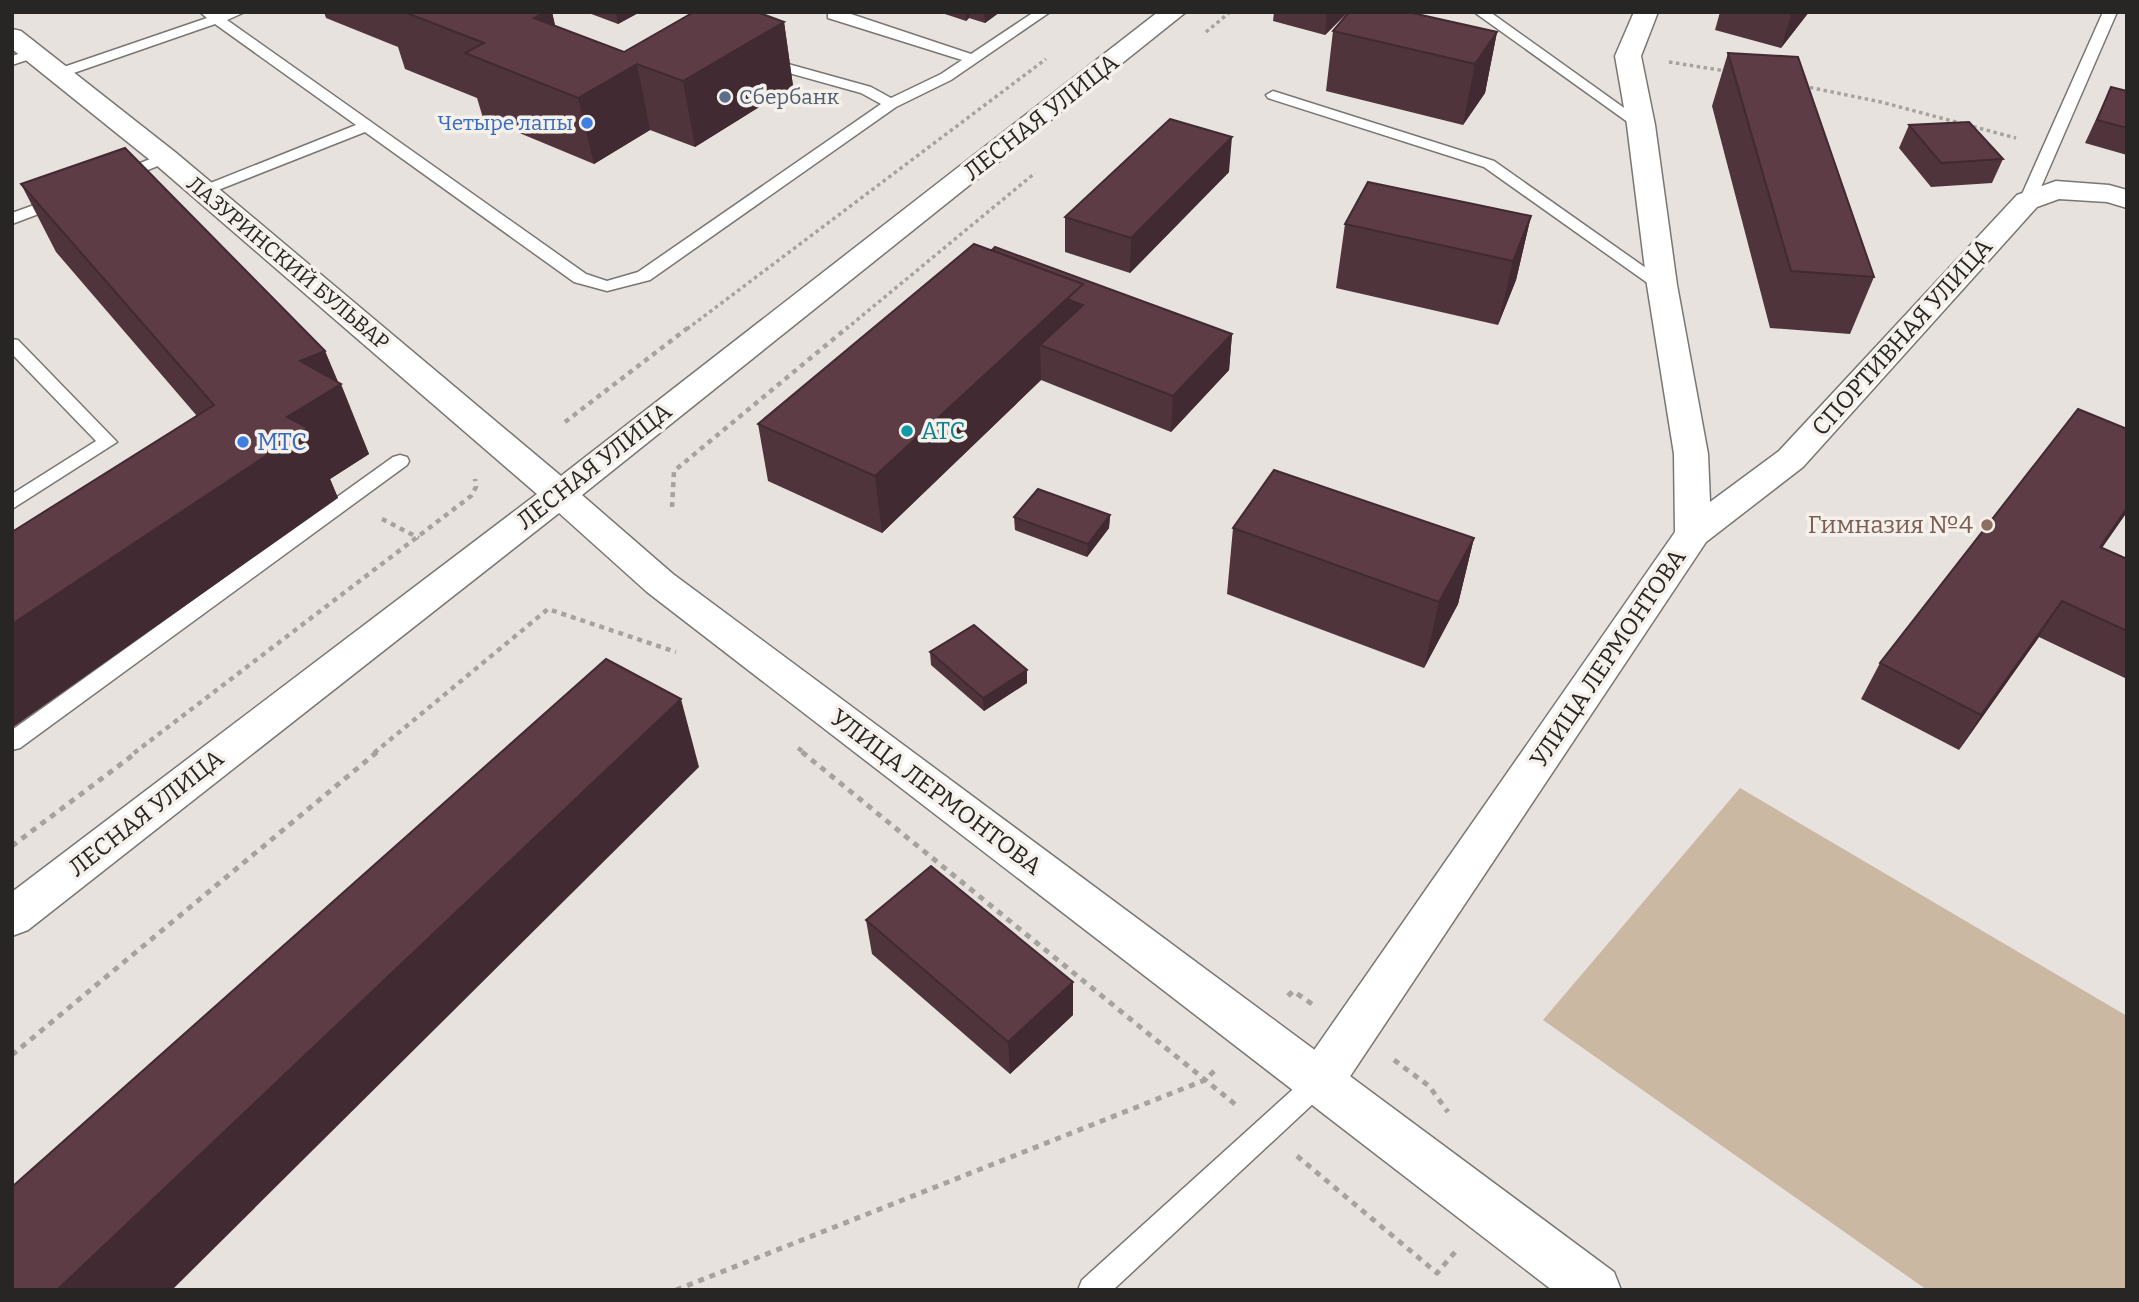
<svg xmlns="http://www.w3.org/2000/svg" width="2139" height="1302" font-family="Bitter,serif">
<rect width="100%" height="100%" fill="#e7e2dd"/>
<!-- green -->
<path fill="#cbb8a3" d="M1740 788 2127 1016V1290H1927L1543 1020Z"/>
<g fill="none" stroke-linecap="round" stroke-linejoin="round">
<defs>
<path id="lane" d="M200 12H245L227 20 586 274 607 281 638 272 881 104 861 93 760 65V59H770L871 87 891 98 941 74 962 60 828 18V12H845L971 54 1034 12H1050L951 80 896 107 650 280 607 291 574 282 365 132 208 194H198L195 191 198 188 356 125 215 24 65 76H55L53 73 55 70 207 18Z
M1474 12H1490L1648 125 1641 129 1636 128Z
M2103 12H2117L2035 201 2033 204H2021L2019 201Z
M34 49 41 53 39 56 12 65V56Z
M1273 91 1494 161 1670 285 1668 289H1656L1484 167 1268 98 1266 95Z
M165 153 170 155 173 158 170 161 123 180 118 182 110 177 113 174Z
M59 196 65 198 67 201 65 204 12 224V213Z
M12 339 18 340 117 442 12 509V494L96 441 12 354Z
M400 455 407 457 409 461 407 465 20 748 12 750V730L393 457Z
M1320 1069 1329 1073 1333 1081 1329 1089 1113 1290H1078L1082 1280 1311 1073Z"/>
<path id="street" d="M1634 12H1658L1641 56 1655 125 1677 285 1708 454 1710 502 1779 451 2017 195 2056 181 2109 185 2127 190V208L2107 202 2059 199 2037 207 1803 467 1706 542 1337 1096 1320 1103 1303 1096 1296 1081 1303 1066 1675 532 1674 454 1647 285 1627 125 1615 56Z"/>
<path id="secondary" d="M1158 12H1186L582 495 673 574 1614 1272 1621 1290H1552L647 592 559 513 28 930 12 936V892L537 494 155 164 12 49V29L21 31 175 152 561 476Z"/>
</defs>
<!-- lane casing -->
<use href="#lane" stroke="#7a7671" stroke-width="3"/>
<!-- street casing -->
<use href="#street" stroke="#7a7671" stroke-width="3"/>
<!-- secondary casing -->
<use href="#secondary" stroke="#7a7671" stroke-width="3"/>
<!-- path-far2 -->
<path stroke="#a6a29e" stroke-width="3.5" stroke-dasharray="3.5 3.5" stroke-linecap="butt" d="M1206 32 1230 12
M1669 62 1726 71
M1803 86 1881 102 2016 138
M687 329 1046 59
M846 329 1035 173"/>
<!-- path-far1 -->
<path stroke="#a6a29e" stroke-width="4.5" stroke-dasharray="5 5" stroke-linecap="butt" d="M565 422 689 327
M672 507 674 471 848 327
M382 519 419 538
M798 748 805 753
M134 753 471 496 476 487 475 479
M374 753 548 609 676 652"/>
<!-- path -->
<path stroke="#a6a29e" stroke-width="5" stroke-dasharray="6 6" stroke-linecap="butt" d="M802 752 1236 1105
M12 846 137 752
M1288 996 1293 991 1312 1004
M12 1055 377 752
M1394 1060 1429 1086 1448 1112
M1297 1156 1437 1273 1456 1251
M676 1290 1205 1080 1218 1067"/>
<!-- lane -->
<use href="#lane" fill="#fff" fill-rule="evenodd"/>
<!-- street -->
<use href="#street" fill="#fff" fill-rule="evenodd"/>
<!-- secondary -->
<use href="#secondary" fill="#fff" fill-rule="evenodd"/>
</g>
<!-- wall -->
<path fill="#50343c" d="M324 12H552L555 26 624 52 784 22 793 86 695 147 650 130 594 164 483 118 477 98 405 69 398 47 326 18Z
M586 12H640L618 24Z
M939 12H1000L985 23 969 18 966 21Z
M1274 12H1348L1325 35 1273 21Z
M1720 12H1809L1781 48 1715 30Z
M1333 31 1497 32 1485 93 1463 125 1326 91Z
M1728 53 1874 277 1850 334 1770 328 1712 106Z
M2111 87 2127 91V155L2085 143Z
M1909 125 2003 159 1992 183 1931 187 1899 148Z
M1229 172 1130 273 1065 252V217Z
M21 184 325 351 369 454 330 479 338 498 197 416 56 252Z
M1531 216 1516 280 1498 325 1336 288 1345 224Z
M974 244 1232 334 1229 370 1171 432 1041 380 882 533 768 481 758 424Z
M2127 429V512L2102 548 2127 559V679L2039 637 1959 750 1861 699 1880 663Z
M1110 515 1109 528 1087 557 1015 530 1014 517Z
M1233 528 1474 538 1458 604 1424 668 1227 594Z
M930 652 1027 683 984 711 931 665Z
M866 920 1073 982V1015L1010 1074 872 954Z"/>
<!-- shaded-wall -->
<path fill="#412a31" d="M544 12H552L566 73 534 18Z
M616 12H640L618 24Z
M966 12H969V18L966 21Z
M984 12H1000L985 23Z
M1327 12H1348L1325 35Z
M1792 12H1809L1781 48Z
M784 22 793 86 695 147 683 81Z
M1497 32 1485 93 1463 125 1475 64Z
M637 64 650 130 594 164 578 98Z
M1232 137 1229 172 1130 273 1131 238Z
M1531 216 1516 280 1498 325 1513 261Z
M1083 284V340L1040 345 1041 380 882 533 875 476Z
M1232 334 1229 370 1171 432 1173 396Z
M325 351 339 386 341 384 369 454 330 479 338 498 12 728V624L287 417 300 361Z
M2127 508V512L2077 583 2100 547Z
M1110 515 1109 528 1087 557 1088 544Z
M1474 538 1458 604 1424 668 1439 602Z
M2062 601 2039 637 1959 750 1981 715Z
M1027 670V683L984 711 983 698Z
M681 699 699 767 172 1290H57Z
M1073 982V1015L1010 1074 1008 1042Z"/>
<!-- building -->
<path fill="#5d3c46" stroke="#412a31" stroke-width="2" d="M404 12H544L534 18 624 52 694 12H757L784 22 683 81 637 64 578 98 465 53 484 43Z
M1349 12H1408L1497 32 1475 64 1333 31Z
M1728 53 1798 57 1874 277 1791 271Z
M2111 87 2127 91V128L2097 120Z
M1170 119 1232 137 1131 238 1065 217Z
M1969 122 2003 159 1941 163 1909 125Z
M125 148 325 351 300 361 341 384 287 417 308 428 12 624V532L214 405 21 184Z
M1368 182 1531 216 1513 261 1345 224Z
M974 244 1083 284 875 476 758 424Z
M995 247 1232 334 1173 396 1040 345 1083 305 1067 299 1083 284 992 250Z
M2078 409 2127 429V508L2100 547 2127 559V631L2062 601 1981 715 1880 663Z
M1274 470 1474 538 1439 602 1233 528Z
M1038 489 1110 515 1088 544 1014 517Z
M974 625 1027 670 983 698 930 652Z
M606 659 681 699 57 1290H12V1187Z
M931 866 1073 982 1008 1042 866 920Z"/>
<!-- markers -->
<circle fill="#5c6f8a" stroke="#f5f0ea" stroke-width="2.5" cx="725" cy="97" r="7"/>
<g fill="#3f7fe0" stroke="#f5f0ea" stroke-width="2.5">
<circle cx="587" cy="123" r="7"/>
<circle cx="243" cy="442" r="7"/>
</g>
<circle fill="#0f9aa8" stroke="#f5f0ea" stroke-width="2.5" cx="907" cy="431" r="7"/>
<circle fill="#8d6e63" stroke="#f5f0ea" stroke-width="2.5" cx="1987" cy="525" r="7"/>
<g text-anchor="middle" stroke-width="7" stroke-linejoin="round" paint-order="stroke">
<!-- far-service labels -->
<g font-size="21" fill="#4e5e75" stroke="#f5f0ea" text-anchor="start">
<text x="739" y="104">Сбербанк</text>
</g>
<!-- far-shop labels -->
<g font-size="21" fill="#366cbe" stroke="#f5f0ea" text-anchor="end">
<text x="573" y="130">Четыре лапы</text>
</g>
<!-- far-street labels -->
<g font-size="21" fill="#282624" stroke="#f5f0ea">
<text transform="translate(288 263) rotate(40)" y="7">ЛАЗУРИНСКИЙ БУЛЬВАР</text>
</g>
<!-- street labels -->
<g font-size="24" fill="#282624" stroke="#f5f0ea">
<text transform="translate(1041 117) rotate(-38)" y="8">ЛЕСНАЯ УЛИЦА</text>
<text transform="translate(1902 337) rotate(-48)" y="8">СПОРТИВНАЯ УЛИЦА</text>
<text transform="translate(594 466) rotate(-38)" y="8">ЛЕСНАЯ УЛИЦА</text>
<text transform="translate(1608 658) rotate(-56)" y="8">УЛИЦА ЛЕРМОНТОВА</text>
<text transform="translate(936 792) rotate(37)" y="8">УЛИЦА ЛЕРМОНТОВА</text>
<text transform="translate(146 813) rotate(-38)" y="8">ЛЕСНАЯ УЛИЦА</text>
</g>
<!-- culture labels -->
<g font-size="24" fill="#0d838f" stroke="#f5f0ea" text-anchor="start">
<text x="921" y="439">АТС</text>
</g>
<!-- shop labels -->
<g font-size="24" fill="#366cbe" stroke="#f5f0ea" text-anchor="start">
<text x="257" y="450">МТС</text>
</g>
<!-- education labels -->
<g font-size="24" fill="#785e54" stroke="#f5f0ea" text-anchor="end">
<text x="1973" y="533">Гимназия №4</text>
</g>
</g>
<!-- border -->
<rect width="2139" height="1302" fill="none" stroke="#282624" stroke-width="28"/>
</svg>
